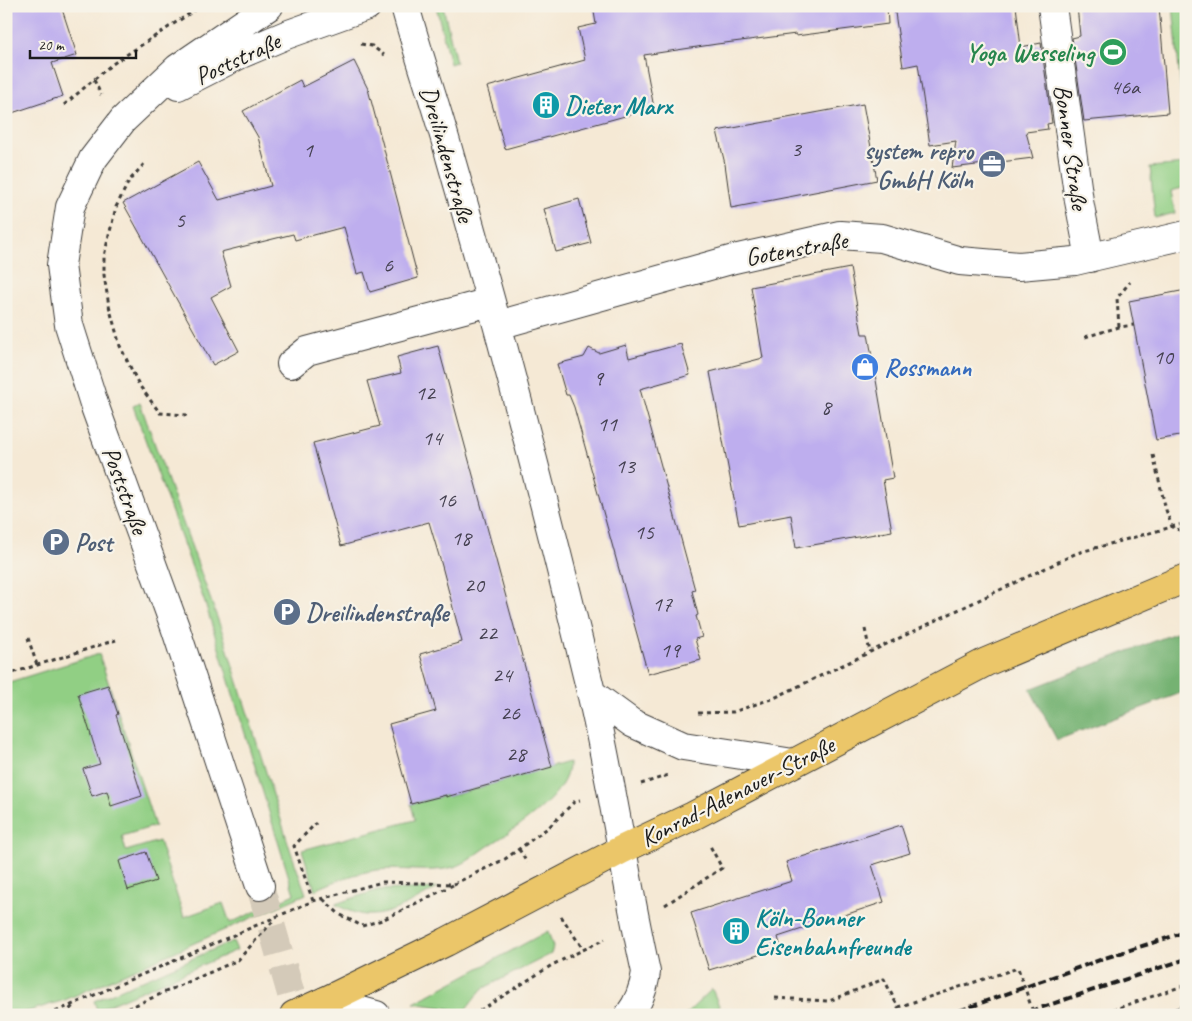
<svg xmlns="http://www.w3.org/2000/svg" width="1192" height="1021" font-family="Caveat,sans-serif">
<rect width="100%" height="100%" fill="#f7f3e8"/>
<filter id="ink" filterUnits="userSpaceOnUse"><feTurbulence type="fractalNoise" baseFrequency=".02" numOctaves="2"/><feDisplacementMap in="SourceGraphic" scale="10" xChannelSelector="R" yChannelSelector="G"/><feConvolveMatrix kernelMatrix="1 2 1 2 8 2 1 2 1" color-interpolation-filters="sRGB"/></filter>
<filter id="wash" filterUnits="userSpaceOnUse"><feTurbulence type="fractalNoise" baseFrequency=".0096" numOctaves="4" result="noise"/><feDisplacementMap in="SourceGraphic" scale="20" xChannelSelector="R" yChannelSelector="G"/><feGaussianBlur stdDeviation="1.12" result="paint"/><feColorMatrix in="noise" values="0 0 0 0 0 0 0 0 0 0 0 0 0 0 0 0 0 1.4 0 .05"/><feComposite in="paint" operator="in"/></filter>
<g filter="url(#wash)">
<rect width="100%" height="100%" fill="#f5e9d5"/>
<!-- green -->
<path fill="#91cf84" stroke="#567650" d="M436 6H443L456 62 450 64Z
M1173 6H1186V145Z
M1186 164V187L1171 191 1175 213 1155 218 1150 167Z
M140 403 223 634 291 852 306 894 65 1000 16 1015H6V683L99 654 155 826 122 836 126 851 159 841 184 917 223 903 230 923 294 894 206 606 133 406Z
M568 762C571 795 514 829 490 845 479 852 466 864 454 867 429 874 402 867 377 870 356 873 335 881 315 890L302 850 415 820 411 804 446 795 447 797Z
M438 888C418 898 395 914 372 915 359 916 346 910 335 904L378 890Z
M548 931 553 947 551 954 482 989 465 1011 414 1003Z
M233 941 237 950 97 1010 94 1001Z
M712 989 723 1015H685Z"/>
<!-- forest -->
<path fill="#74b272" stroke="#486747" d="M1186 629V691L1057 740 1030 689Z"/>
<g id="blocks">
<!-- building -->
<path fill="#beaeee" d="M6 6H61L77 55 52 63 63 96 6 115Z
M593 6H887L888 24 796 36V34L717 44 644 55 654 108 505 149 487 87 585 60 578 28 596 24Z
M894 6H1016L1021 47 1041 43 1052 123 1047 124 1048 129 1026 132 1033 158 952 168 956 141 930 145 918 64 903 67Z
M1077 6H1159L1168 113 1084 121 1072 38 1080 36Z
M354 61 368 89 418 278 370 292 364 272 357 274 344 227 295 240 293 234 221 252 231 286 211 297 239 351 213 365 123 203 198 162 219 200 271 186 258 137 243 111 300 80 303 87Z
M863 104 877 180 731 208 725 164 717 131Z
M579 199 591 243 556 252 544 209Z
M850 268 862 334H868L893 478 883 480 892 531 796 548 791 515 739 525 710 372 763 358 751 287Z
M1186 290V435L1156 440 1129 301Z
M681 344 690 375 640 389 695 590 692 591 698 615 696 616 702 637 695 639 701 660 648 674 574 407 569 395H566L557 364 584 357 589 348 599 353 626 345 629 358Z
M438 346 552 767 446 797V795L411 804 389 724 436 711 420 654 462 642 442 566 429 522 341 546 313 443 380 426 367 381 401 373 397 357Z
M108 685 118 714 116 715 142 796 111 806 107 791 92 796 83 769 100 764 78 694Z
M901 825 910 853 872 865 884 902 778 937 781 948 709 970 691 913 792 881 786 862Z
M146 852 156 881 128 890 119 861Z"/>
</g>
</g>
<g filter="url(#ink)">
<use href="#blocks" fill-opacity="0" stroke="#3d3b38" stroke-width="1"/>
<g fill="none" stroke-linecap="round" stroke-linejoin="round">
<!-- minor-tunnel -->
<path stroke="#d4cab9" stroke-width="28" stroke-dasharray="28 14" stroke-linecap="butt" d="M260 886 297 1015"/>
<defs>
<path id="minor" d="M405 6C419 58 437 108 451 160 502 336 548 514 591 692 613 785 625 879 646 972 644 987 639 1002 629 1015
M1052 6 1079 201 1090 258
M178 86 241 54 286 35 367 6
M498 325 734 259 840 235 882 238 960 261 1019 266 1075 261 1186 235
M291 364 307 351 490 302
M591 693 632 723 683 746 793 763
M260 886 175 627 95 407 69 325 61 265 70 207 93 159 123 120 178 68 269 6
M325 1001 376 1015"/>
<path id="major" d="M294 1015 325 1001 446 942 621 850 693 816 986 662 1186 578"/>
</defs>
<!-- minor casing -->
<use href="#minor" stroke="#3d3b38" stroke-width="30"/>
<!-- major casing -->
<use href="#major" stroke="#3d3b38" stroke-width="30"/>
<!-- path -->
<path stroke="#3d3b38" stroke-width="3" stroke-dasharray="4 4" stroke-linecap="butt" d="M361 44 372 46 384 55
M94 80 101 95
M64 105 111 65 201 6
M144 164 129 181 116 207 104 256V275L109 306 120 346 139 385 160 413 187 415
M1119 327 1117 298 1130 282
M1085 337 1119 327 1134 325
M1153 455 1166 510 1172 527 1186 533
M865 629 870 652
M28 638 37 665
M6 675 116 640
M698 713 733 712 774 698 1077 553 1186 523
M641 784 669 775
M519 849 527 863
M323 899 339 914 362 926 382 920 453 885
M313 901 294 846 316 823
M665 905 722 868 709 844
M561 916 583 949
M775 998 829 1001 884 979 898 1007 1018 968 1034 1015
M48 1015 313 901 382 882 454 884 505 859 519 849 549 827 575 801 580 800
M64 1015 74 1005
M113 1015 238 960 274 920
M473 1015 552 965 605 939
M1097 1015 1186 985"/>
<!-- minor -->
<use href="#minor" stroke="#fff" stroke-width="28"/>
<!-- major -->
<use href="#major" stroke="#ebc669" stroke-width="28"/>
<!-- tram -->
<path stroke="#1c1c1c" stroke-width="1" d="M1157 1015 1186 1004"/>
<!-- rail -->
<path stroke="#1c1c1c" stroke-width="4" stroke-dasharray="8 4" stroke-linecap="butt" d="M948 1015 1105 958 1186 932
M1019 1015 1186 959"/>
</g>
</g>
<!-- icons -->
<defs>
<symbol id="stadium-disc" viewBox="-11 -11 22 22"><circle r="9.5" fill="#2e9e5b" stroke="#f7f3e8"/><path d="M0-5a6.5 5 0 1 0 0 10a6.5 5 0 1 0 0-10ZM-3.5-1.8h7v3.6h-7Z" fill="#fff"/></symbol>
<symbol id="building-disc" viewBox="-11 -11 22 22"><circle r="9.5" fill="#0f9aa8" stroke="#f7f3e8"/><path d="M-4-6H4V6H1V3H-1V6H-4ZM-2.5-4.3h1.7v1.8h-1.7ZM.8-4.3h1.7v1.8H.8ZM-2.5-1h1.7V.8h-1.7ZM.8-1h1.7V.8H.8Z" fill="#fff"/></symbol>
<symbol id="office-disc" viewBox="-11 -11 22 22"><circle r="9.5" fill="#5c6f8a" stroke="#f7f3e8"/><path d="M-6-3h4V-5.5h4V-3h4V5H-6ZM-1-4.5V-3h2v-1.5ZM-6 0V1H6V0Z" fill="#fff"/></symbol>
<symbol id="shop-disc" viewBox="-11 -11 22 22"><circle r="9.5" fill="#3f7fe0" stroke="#f7f3e8"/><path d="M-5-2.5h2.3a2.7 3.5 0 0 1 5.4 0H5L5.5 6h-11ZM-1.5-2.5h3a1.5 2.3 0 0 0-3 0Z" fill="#fff"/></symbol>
<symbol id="parking-disc" viewBox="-11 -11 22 22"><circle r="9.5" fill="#5c6f8a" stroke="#f7f3e8"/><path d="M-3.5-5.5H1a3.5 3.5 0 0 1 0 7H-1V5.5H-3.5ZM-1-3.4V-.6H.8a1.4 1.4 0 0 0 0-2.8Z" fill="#fff"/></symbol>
</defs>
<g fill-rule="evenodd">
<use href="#stadium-disc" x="1097" y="36" width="32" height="32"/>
<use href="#building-disc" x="530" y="89" width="32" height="32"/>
<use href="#office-disc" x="976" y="148" width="32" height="32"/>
<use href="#shop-disc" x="849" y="351" width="32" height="32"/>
<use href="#parking-disc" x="40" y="526" width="32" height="32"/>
<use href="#parking-disc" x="271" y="596" width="32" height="32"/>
<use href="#building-disc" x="720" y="915" width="32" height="32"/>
</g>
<g text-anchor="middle" stroke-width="4.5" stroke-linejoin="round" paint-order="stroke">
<!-- number labels -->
<g font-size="22" fill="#444050">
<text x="1125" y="94">46a</text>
<text x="796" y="156">3</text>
<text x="308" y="157">1</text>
<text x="180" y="227">5</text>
<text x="388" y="272">6</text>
<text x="1163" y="364">10</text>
<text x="598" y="385">9</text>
<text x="425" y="400">12</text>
<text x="826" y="414">8</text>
<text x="607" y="431">11</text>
<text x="432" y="445">14</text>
<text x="625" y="473">13</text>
<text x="446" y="507">16</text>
<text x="644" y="539">15</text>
<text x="461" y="545">18</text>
<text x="474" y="592">20</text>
<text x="662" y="611">17</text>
<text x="487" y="640">22</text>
<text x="670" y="657">19</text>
<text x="502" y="682">24</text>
<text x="510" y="720">26</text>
<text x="516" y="761">28</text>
</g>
<!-- leisure labels -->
<g font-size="25" font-weight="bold" fill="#27864d" stroke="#f7f3e8" text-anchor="end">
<text x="1094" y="61">Yoga Wesseling</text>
</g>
<!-- street labels -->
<g font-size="25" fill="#1c1c1c" stroke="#f7f3e8">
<text transform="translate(237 58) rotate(-25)" y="9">Poststraße</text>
<text transform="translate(1072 147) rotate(82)" y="9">Bonner Straße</text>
<text transform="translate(448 154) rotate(74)" y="9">Dreilindenstraße</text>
<text transform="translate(796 248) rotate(-10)" y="9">Gotenstraße</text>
<text transform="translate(126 490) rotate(70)" y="9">Poststraße</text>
<text transform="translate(737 791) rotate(-27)" y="9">Konrad-Adenauer-Straße</text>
</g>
<!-- culture labels -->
<g font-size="25" font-weight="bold" fill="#0d838f" stroke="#f7f3e8" text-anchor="start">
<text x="565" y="114">Dieter Marx</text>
<text x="755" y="926">Köln-Bonner<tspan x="755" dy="29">Eisenbahnfreunde</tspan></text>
</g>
<!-- service labels -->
<g font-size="25" font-weight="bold" fill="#4e5e75" stroke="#f7f3e8" text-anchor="start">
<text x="973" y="159" text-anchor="end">system repro<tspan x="973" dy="29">GmbH Köln</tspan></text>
<text x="75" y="551">Post</text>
<text x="306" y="621">Dreilindenstraße</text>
</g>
<!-- shop labels -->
<g font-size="25" font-weight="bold" fill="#366cbe" stroke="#f7f3e8" text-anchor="start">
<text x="884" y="376">Rossmann</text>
</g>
</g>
<!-- margin -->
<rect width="1192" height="1021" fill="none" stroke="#f7f3e8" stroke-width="25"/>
<!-- scale -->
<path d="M30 50v8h106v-8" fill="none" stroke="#1c1c1c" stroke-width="2.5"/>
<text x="38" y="50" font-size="15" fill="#1c1c1c" stroke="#f7f3e8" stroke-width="4" paint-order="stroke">20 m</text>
</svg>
